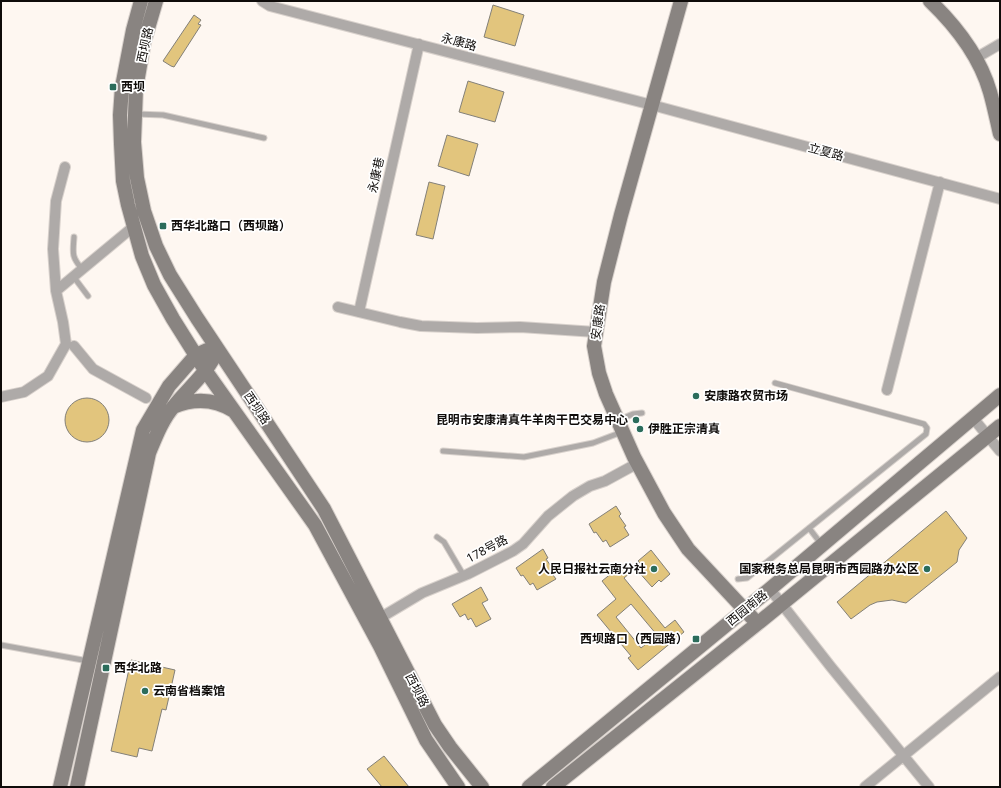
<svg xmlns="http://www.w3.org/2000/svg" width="1001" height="788" font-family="'Noto Sans','Noto Sans SC',sans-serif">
<rect width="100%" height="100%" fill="#fef7f1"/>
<!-- building -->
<path fill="#e2c57d" stroke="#838078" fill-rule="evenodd" d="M493 5 524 15 515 46 484 37Z
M194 15 201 20 198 24 201 25 174 67 171 66 163 61Z
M468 81 504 92 495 122 459 112Z
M447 135 478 144 469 176 438 166Z
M429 182 445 186 433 239 416 235Z
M65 420a22 22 0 1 1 44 0a22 22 0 1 1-44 0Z
M616 506 621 514 619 516 626 526 624 527 629 535 610 547 606 540 603 542 596 532 594 533 589 524Z
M946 511 967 538 959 550 957 562 906 603 892 600 877 602 870 605 851 619 837 602Z
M543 549 548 558 546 559 553 569 550 571 556 579 537 590 533 583 530 585 523 575 521 576 516 568Z
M651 550 670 574 661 582 659 580 652 587 637 570 642 566 638 561Z
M623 564 630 573 624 578 665 628 675 620 684 632 638 670 628 658 631 656 597 615 616 599 602 581ZM631 604 657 635 641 648 616 617Z
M481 587 488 600 482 603 491 619 476 627 471 618 468 620 465 614 460 617 452 604Z
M131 660 175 670 166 710 162 709 152 751 139 748 137 757 111 751Z
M384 756 409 787H382L367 769Z"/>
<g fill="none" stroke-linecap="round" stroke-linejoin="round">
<defs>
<path id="lane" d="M136 114 163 115 264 138
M74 237C73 253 71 256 82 269
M73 276 88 296
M619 420 633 414 642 413
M443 451 524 457 593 443 622 432
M809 528 822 545
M437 537 444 542 464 576
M738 579 747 578 926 434 927 428 924 424 775 383
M1 645 88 661"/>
<path id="street" d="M262 1 270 6 652 105 1000 199
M976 58 1000 44
M56 291 133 227
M338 307 400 322 421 326 477 328 520 327 596 332
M359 312 419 44
M74 346 93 369 146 398
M887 390 940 182
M1 397 24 392 48 376 66 344 63 322 56 291 53 249 56 201 65 167
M973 418 1000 451
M770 589 831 667 929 787
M380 618 422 593 468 574 513 551 523 544 548 516 573 496 590 486 605 481 638 463
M865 787 1000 677"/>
<path id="secondary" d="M141 1 133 30 122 87 120 115 121 144 123 181 128 205 142 256 154 285 173 319 205 370 315 525 380 646 426 740 458 787
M156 1 144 42 136 89 134 142 137 178 144 211 156 246 170 275 197 318 324 509 435 725 450 747 482 787
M681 1 621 215 604 282 594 346 599 373 606 394 634 457 664 513 688 549 757 623
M930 1C956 26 980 57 990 92 994 106 997 121 1000 134
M173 407C194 398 215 399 234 411
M60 787 143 430 169 386 196 355 207 350H217
M77 787 149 453C156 436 162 420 174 406 188 388 209 372 217 350
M529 787 770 589 1000 395
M553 787 762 620 1000 426"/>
</defs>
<!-- lane casing -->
<use href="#lane" stroke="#d8d1cc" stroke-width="7"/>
<!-- street casing -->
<use href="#street" stroke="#d8d1cc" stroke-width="12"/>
<!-- secondary casing -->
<use href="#secondary" stroke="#d8d1cc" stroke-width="16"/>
<!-- lane -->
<use href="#lane" stroke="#aeaaa8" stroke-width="5"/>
<!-- street -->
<use href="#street" stroke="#aeaaa8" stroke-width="10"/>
<!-- secondary -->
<use href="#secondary" stroke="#898481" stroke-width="14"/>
</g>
<!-- markers -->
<g fill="#2b6c5b" stroke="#fff" stroke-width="1.5">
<rect x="109" y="83" width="8" height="8" rx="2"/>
<rect x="159" y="222" width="8" height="8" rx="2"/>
<circle cx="696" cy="396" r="4"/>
<circle cx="636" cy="420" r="4"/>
<circle cx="640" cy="429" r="4"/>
<circle cx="654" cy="569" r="4"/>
<circle cx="927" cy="569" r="4"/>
<rect x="692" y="635" width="8" height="8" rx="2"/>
<rect x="102" y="664" width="8" height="8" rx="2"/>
<circle cx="145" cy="691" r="4"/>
</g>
<g text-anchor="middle" stroke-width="3.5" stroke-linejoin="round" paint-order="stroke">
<!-- street labels -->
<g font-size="12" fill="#0f0c0a" stroke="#fff">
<text transform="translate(459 42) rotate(15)" y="4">永康路</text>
<text transform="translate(145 45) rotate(-78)" y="4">西坝路</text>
<text transform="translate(826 152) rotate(15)" y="4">立夏路</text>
<text transform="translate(376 175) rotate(-78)" y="4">永康巷</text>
<text transform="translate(598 322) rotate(-82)" y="4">安康路</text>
<text transform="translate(257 408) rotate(56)" y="4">西坝路</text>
<text transform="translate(487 549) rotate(-28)" y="4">178号路</text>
<text transform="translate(747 608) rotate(-39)" y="4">西园南路</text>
<text transform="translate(417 690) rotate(63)" y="4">西坝路</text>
</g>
<!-- poi labels -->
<g font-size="12" font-weight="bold" fill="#0f0c0a" stroke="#fff" text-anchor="start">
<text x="121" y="91">西坝</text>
<text x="171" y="230">西华北路口（西坝路）</text>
<text x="704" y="400">安康路农贸市场</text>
<text x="628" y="424" text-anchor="end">昆明市安康清真牛羊肉干巴交易中心</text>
<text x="648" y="433">伊胜正宗清真</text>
<text x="646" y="573" text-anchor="end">人民日报社云南分社</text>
<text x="919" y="573" text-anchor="end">国家税务总局昆明市西园路办公区</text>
<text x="688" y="643" text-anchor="end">西坝路口（西园路）</text>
<text x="114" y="672">西华北路</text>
<text x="153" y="695">云南省档案馆</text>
</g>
</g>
<!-- border -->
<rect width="1001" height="788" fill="none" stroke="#0f0c0a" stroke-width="4"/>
</svg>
